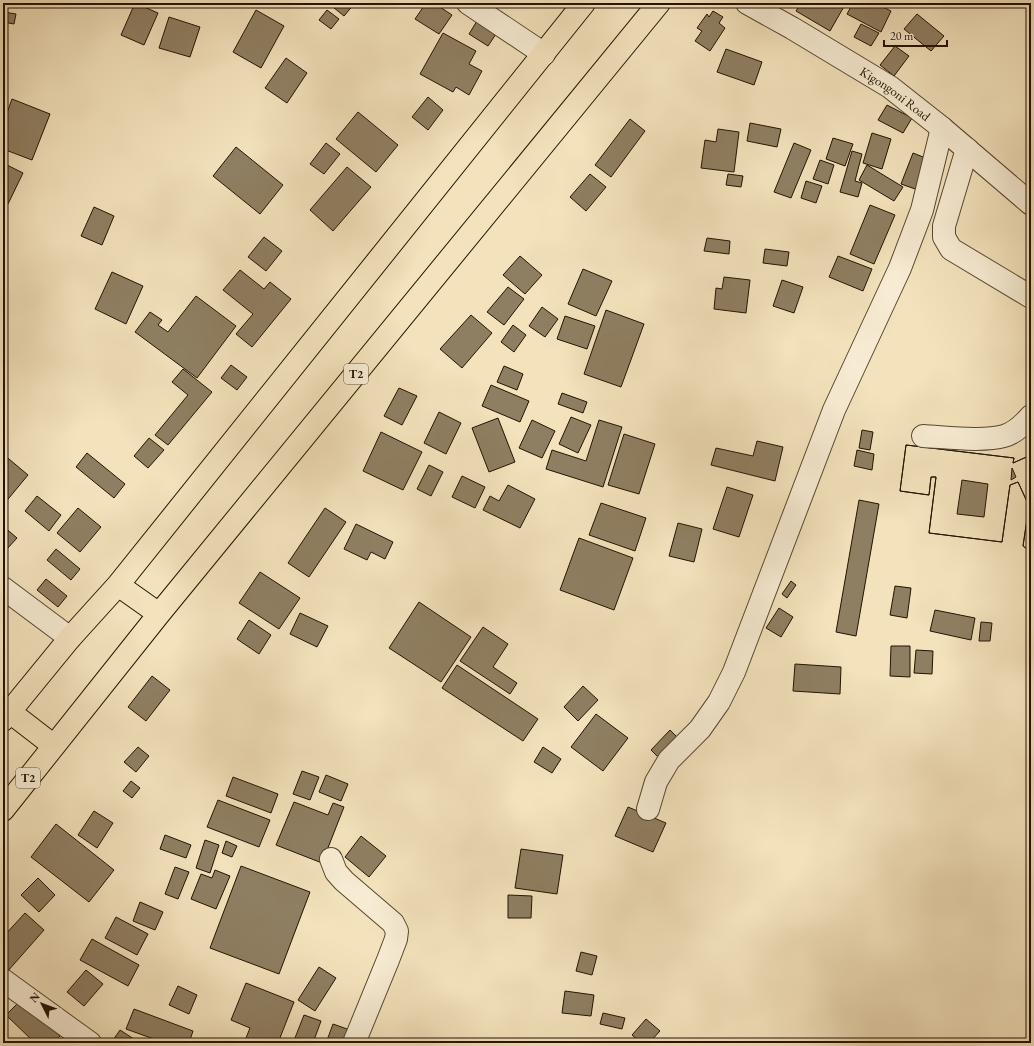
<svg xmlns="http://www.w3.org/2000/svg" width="1034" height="1046" font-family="'EB Garamond',serif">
<rect width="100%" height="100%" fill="#f3e2bc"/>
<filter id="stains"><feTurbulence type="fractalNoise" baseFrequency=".005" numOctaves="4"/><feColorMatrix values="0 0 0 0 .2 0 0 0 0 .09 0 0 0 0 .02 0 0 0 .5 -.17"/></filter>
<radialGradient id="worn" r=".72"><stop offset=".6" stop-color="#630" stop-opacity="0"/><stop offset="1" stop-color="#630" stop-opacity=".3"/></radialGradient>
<!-- building -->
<path fill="#8f7f62" stroke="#231300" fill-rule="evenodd" d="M135 3 158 13 144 45 121 35Z
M328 3H355L344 16Z
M364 3H376L371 8Z
M426 3H434L452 15 439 34 415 19Z
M801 3H846L830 31 796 11Z
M853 3H875L891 11 881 32 847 14Z
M256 10 284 26 261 68 233 52Z
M327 10 339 19 331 29 319 20Z
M713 11 723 17 719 23 725 28 710 51 695 41 702 31 697 28 707 14 709 17Z
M4 12 16 14 14 24 3 22Z
M917 14 944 36 931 51 904 29Z
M169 17 200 27 190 57 159 48Z
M477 21 496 34 488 46 469 34Z
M861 24 879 33 871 46 854 37Z
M443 33 476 51 469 64 482 71 469 95 456 87 453 92 420 74Z
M895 46 909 56 894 76 880 65Z
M726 49 762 62 754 85 717 72Z
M286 58 307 73 287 103 265 88Z
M428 97 443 110 428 130 412 117Z
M12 99 50 114 32 160 3 149V124Z
M887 105 912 118 903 133 878 120Z
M358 112 398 145 376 172 336 139Z
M630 119 645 131 611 177 595 165Z
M750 123 781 129 777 147 747 141Z
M718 129 739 132 734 172 701 168 705 140 716 142Z
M872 133 891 139 882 169 863 163Z
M833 138 853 144 845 166 826 159Z
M326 143 340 154 324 174 310 164Z
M794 143 811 150 791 198 774 192Z
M236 147 283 185 260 214 213 176Z
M852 151 862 154 855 181 862 183 858 197 840 192Z
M913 153 933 161 921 191 901 184Z
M820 160 834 165 828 184 813 179Z
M3 163 23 173 8 204 3 202Z
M867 165 903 187 894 201 859 180Z
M347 167 371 187 333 231 310 210Z
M590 174 606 187 586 211 570 197Z
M728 174 743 176 741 187 726 185Z
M806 181 822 186 816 203 801 198Z
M870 205 895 215 874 264 850 254Z
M94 207 114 216 102 245 81 236Z
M264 237 282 251 266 271 248 257Z
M707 238 730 241 729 254 704 251Z
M765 249 789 252 787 266 763 263Z
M520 256 542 275 525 294 503 275Z
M838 256 872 269 863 291 829 277Z
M583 269 612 281 596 316 568 304Z
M240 270 264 289 270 282 291 299 252 347 236 334 253 314 223 290Z
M112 272 143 286 126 324 95 309Z
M724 277 750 280 746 313 714 309 716 288 722 289Z
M782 280 803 287 794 313 773 306Z
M508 287 524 299 504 325 487 312Z
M196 296 236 326 197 378 135 332 150 312 162 320 158 325 168 332Z
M542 307 558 319 545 337 529 326Z
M606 310 644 324 621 387 584 374Z
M471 315 492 333 462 368 440 349Z
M565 316 595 326 587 349 557 339Z
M513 325 526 335 514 352 501 342Z
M231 365 247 377 237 390 221 378Z
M504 366 523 374 517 390 497 382Z
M183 369 212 392 168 445 155 435 188 395 172 382Z
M491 385 529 401 520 422 482 406Z
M399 388 417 396 402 425 384 416Z
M562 393 587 402 583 413 558 404Z
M439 412 461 423 446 454 424 443Z
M571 417 591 425 578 453 559 444Z
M498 418 515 462 489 472 472 428Z
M532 420 555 431 542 458 519 448Z
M599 420 622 427 603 487 546 469 552 450 586 461Z
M862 430 873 432 870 450 859 448Z
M381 432 422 452 403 490 363 471Z
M624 434 655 444 639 494 608 485Z
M149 438 164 450 148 468 134 456Z
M757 441 783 447 775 481 711 465 716 448 753 456Z
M906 445 1014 458 1013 463 1031 455V552L1023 546 1029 506 1018 482 1010 485 1002 542 929 533 936 477H931L929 495 900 491ZM1012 468 1016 477 1011 480ZM962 480 988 484 984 517 957 514Z
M906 445 1014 458 1013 463 1031 455V552L1023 546 1029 506 1018 482 1010 485 1002 542 929 533 936 477H931L929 495 900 491Z
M857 450 874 454 872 470 854 466Z
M87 453 125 484 114 498 76 467Z
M3 454 28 475 4 504 3 503Z
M429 465 443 472 431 496 417 489Z
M462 476 485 487 475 508 452 497Z
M508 485 535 499 520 528 483 510 490 496 499 501Z
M727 487 753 495 739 537 713 529Z
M37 496 61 515 49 531 25 511Z
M859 500 879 504 856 636 836 632Z
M601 503 646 518 635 551 589 535Z
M78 508 101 527 80 552 57 533Z
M325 508 346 522 309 577 288 563Z
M678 523 702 529 694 562 669 556Z
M356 524 393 542 385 559 371 552 367 560 344 549Z
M3 526 17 538 6 550 3 547Z
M579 538 633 558 614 610 560 590Z
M56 549 80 569 71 580 47 560Z
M260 572 300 598 279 629 239 603Z
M46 579 67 596 58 607 37 590Z
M791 581 796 585 787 598 782 594Z
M895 586 911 588 907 618 890 615Z
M419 602 471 637 441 682 389 648Z
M779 608 793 617 781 637 766 628Z
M935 610 975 618 971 640 930 631Z
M300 613 328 626 317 647 290 634Z
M249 620 271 635 259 654 237 639Z
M981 622 992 623 990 641H979Z
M483 627 508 644 493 667 517 683 510 694 460 661Z
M891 646H910V677L890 676Z
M916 650 933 651 932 674 914 673Z
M795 664 841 667 840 694 793 691Z
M457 665 538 719 523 741 442 688Z
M152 676 170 690 146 721 128 707Z
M583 686 598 700 578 721 564 707Z
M596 714 628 738 603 771 571 747Z
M670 730 678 738 659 758 651 750Z
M138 747 149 756 136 772 124 762Z
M543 747 561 759 552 773 534 762Z
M302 771 319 777 310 800 293 794Z
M326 775 348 784 341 801 319 792Z
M233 777 278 794 271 813 226 796Z
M131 781 140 788 132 798 123 791Z
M218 800 270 820 259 847 207 827Z
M294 802 328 815 333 803 344 807 322 863 276 845Z
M628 807 666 823 653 852 615 836Z
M94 811 113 823 97 848 78 835Z
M56 824 114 870 89 902 31 857Z
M165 835 191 845 186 858 160 849Z
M361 836 386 856 369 877 345 857Z
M205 840 219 845 210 873 196 868Z
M226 841 237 846 232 857 222 853Z
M521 849 563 855 557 894 515 888Z
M241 866 310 892 279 974 210 948Z
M175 867 189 872 178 899 165 894Z
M215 870 230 876 216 909 191 899 201 874 212 878Z
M38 878 55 895 39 912 21 895Z
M508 895 532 896 531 918H508Z
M140 902 163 912 155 930 133 921Z
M25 913 44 930 7 972 3 969V937Z
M116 917 148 934 137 955 105 938Z
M92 939 139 965 128 986 80 960Z
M581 952 597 956 592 975 576 971Z
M319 967 336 978 315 1011 298 1000Z
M86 970 103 984 84 1006 67 992Z
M246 983 294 1002 278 1043H244L250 1028 231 1020Z
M178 986 197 995 189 1014 169 1005Z
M565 991 594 995 591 1016 562 1013Z
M21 1000 60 1036 53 1043H35L6 1015Z
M134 1009 193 1031 189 1043H165L126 1029Z
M603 1013 625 1018 622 1029 600 1024Z
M304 1015 321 1021 313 1043H293Z
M646 1019 660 1031 649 1043H641L632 1035Z
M333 1024 350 1030 345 1043H326Z
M120 1030 140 1043H111Z"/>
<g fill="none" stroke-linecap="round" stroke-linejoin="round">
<defs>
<g id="minor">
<path d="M468 3 544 54"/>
<path id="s1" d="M747 3 792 28 890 87 942 128 1031 204"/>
<path d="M967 149 944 226V237L951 249 1031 297"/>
<path d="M923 436C945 437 983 442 1004 436 1015 433 1024 424 1031 416"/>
<path d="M3 588 70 638"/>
<path d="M648 809 656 782 669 760 700 729 719 702 734 672 834 410 900 268 922 210 942 128"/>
<path d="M331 859 336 872 344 881 393 923 397 931 396 939 388 960 354 1043"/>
<path d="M3 980 90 1043"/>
</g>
<path id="trunk" d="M118 585 159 614
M10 712 54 746
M3 720 70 638 118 585 584 3
M3 810 159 614 659 3"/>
</defs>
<!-- minor casing -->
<use href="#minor" stroke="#57472f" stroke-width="24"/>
<!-- trunk casing -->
<use href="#trunk" stroke="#231300" stroke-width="24"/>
<!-- minor -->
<use href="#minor" stroke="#f7ecd3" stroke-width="22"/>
<!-- trunk -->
<use href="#trunk" stroke="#f3e2bc" stroke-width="22"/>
</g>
<g text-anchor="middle" stroke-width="4" stroke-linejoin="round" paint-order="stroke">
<!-- shield labels -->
<g fill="#f7ecd3" stroke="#63543f" stroke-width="1">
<rect x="344" y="364" width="24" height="20" rx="3"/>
<rect x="16" y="768" width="24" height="20" rx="3"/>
</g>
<g font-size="12" font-weight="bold" fill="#231300">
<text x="356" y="378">T2</text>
<text x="28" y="782">T2</text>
</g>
<!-- street labels -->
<g font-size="13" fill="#231300" stroke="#f7ecd3">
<text dy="5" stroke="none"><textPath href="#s1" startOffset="174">Kigongoni Road</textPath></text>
</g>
</g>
<!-- margin -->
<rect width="1034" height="1046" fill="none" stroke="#f3e2bc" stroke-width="16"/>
<rect x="4" y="4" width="1026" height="1038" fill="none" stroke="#231300" stroke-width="2"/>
<rect x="8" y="8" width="1018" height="1030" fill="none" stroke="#231300"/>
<!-- north arrow -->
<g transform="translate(42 1004) rotate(312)" stroke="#f7ecd3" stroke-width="3" paint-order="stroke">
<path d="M0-3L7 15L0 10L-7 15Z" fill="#231300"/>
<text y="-6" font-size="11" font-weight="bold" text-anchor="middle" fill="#231300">N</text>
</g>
<!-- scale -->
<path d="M884 40v6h63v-6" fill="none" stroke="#231300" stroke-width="2"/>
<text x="890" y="40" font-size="12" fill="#231300" stroke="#f7ecd3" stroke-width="3" paint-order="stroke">20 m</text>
<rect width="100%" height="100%" filter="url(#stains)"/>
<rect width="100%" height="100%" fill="url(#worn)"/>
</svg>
